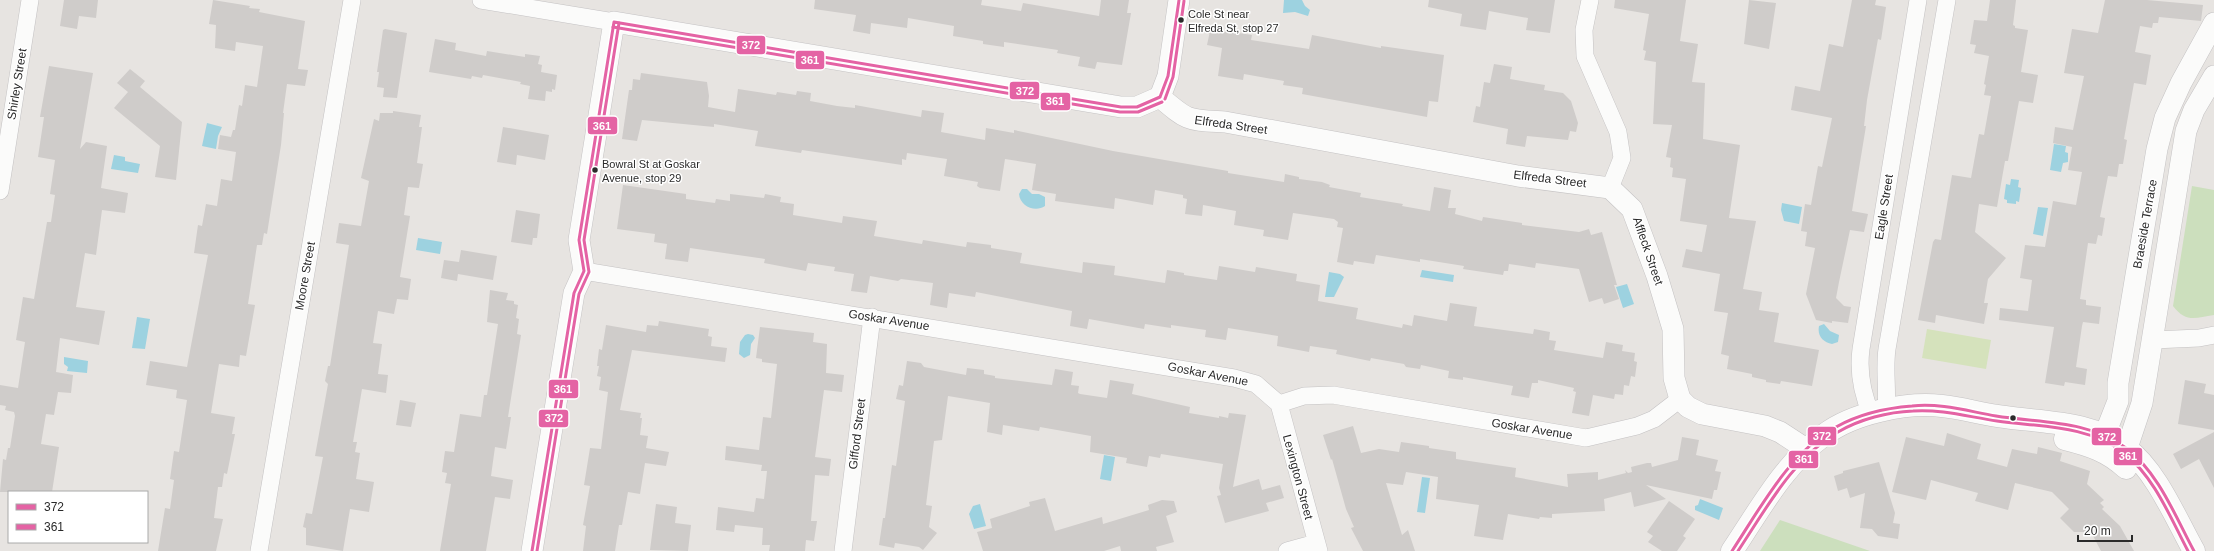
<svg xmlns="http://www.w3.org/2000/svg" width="2214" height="551" font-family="Helvetica,sans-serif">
<rect width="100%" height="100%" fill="#e7e4e1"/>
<!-- green -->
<path fill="#ccdfbd" d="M2192 186 2214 190V315C2195 318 2186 323 2173 306Z
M1780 520 1870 551H1760Z"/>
<!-- pitch -->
<path fill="#d5e2bc" d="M1927 329 1991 340 1986 369 1922 358Z"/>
<!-- water -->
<path fill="#9dd2e0" d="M1284 0H1302L1305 6 1310 10 1308 16 1295 12 1283 13Z
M207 123 222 127 218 136 216 149 202 146Z
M2054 144 2066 146 2065 152 2068 153V162L2063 163 2061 172 2050 170Z
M114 155 125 157V161L140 164 138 173 111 169Z
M2011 179 2019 180 2018 187 2021 188 2019 202 2016 201V204L2007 203V200L2004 199 2006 184 2010 185Z
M1022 189H1027L1032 194H1039L1045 197V206C1035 213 1020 206 1019 194Z
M1782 203 1802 207 1799 224 1784 221 1781 210Z
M2038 207 2048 208 2043 236 2033 234Z
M418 238 442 242 440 254 416 250Z
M1422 270 1454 275 1453 282 1420 277Z
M1329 272 1340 274 1344 277 1334 297H1325Z
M1627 284 1634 304 1623 308 1616 287Z
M137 317 150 319 145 349 132 348Z
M1824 324 1830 331 1839 335 1838 342 1832 344C1823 342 1817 336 1819 326Z
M748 334 753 335 755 338 751 344 750 355 744 358 739 354 740 342 745 335Z
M64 357 88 361 87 373 67 371 68 367 64 364Z
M1104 455 1115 457 1111 481 1100 479Z
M1422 477 1430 478 1425 513 1417 512Z
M1700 499 1723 508 1719 520 1695 510V506L1698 505Z
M980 504 986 526 974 529 969 514 973 506Z"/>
<!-- building -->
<path fill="#cfccca" d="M64 0H98L96 18 79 16 77 29 60 26Z
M213 0 250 6 249 8 260 9 259 12 305 21 298 69 308 70 305 86 287 84 283 113H284L281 145 267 234 264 233 262 245H257L248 304 255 305 246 356 240 355 239 367 219 364 211 413 235 417 232 434H235L227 474 224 473 222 487H218L214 518 223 519 216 551H158L165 508 170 509 174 480 170 479 174 451 179 452 187 400 176 398 177 390 146 385 150 361 187 367 208 255 194 253 198 225 202 226 206 204 217 206 221 179 232 181 236 152 218 149 220 135 231 137 233 130H235L239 105 242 106 245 85 257 87 263 46 236 42 235 51 215 48 216 25 209 24Z
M815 0H982L981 5 1021 11 1023 3 1099 16 1101 0H1129L1127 13H1131L1122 65 1097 62 1095 69 1078 66 1080 57 1057 53 1058 50 1004 42V47L983 44V41L953 36 954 26 908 18 907 28 871 23 870 34 853 31 856 15 814 9Z
M1429 0H1555L1550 33 1526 30 1528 18 1489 11 1486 30 1460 26 1462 14 1428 7Z
M1615 0H1686L1680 41 1698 44 1692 82 1705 83 1703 139 1740 145 1729 218 1756 221 1743 289 1762 292 1759 310 1779 313 1774 342 1819 350 1812 386 1781 381 1780 384 1766 382V380L1752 377V374L1727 369 1729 356 1721 354 1728 313 1714 311 1720 274 1682 267 1686 249 1702 252 1707 225 1680 221 1686 179 1672 177 1673 168 1670 167 1671 158 1666 157 1672 125 1653 124 1656 62 1644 60 1646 51 1643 50 1649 14 1614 8Z
M1749 0 1776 3 1769 49 1744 44Z
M1852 0H1876L1875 5 1886 7 1881 40 1878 39 1867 100 1864 126H1866L1852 211 1868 214 1864 232 1850 230 1839 282 1836 298 1844 306 1851 307 1848 323 1832 321V323L1816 320 1806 294 1815 248 1805 246 1807 232 1801 231 1805 204 1811 205 1818 166 1822 167 1832 118 1791 110 1795 86 1820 91 1829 44 1843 47Z
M1990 0H2016L2013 25 2015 26V28L2028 30 2021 72 2038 75 2033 103 2019 101 2008 161H2005L1997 207 1979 204 1975 232 2006 258 1988 279 1984 303H1988L1984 324 1936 315 1935 323 1918 320 1933 242 1935 239 1941 240 1952 175 1971 178 1979 134 1984 135 1991 96 1984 95 1986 85 1984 84 1989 56 1974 53 1976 45 1970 44 1974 20 1987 21Z
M2105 0H2147L2203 5 2201 21 2159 17 2158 23H2153L2152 28 2140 26 2135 52 2151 55 2146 85 2134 83 2124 139 2127 140 2123 164H2119L2117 177 2108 176 2100 217 2105 218 2102 236 2098 235 2096 244 2088 243 2080 299 2086 300V305L2101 307 2099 324 2083 322 2082 326 2076 367 2087 369 2085 385 2065 382 2064 386 2045 383 2054 327 1999 320 2000 308 2028 311 2032 280 2020 278 2025 245 2045 247 2053 201 2076 205 2082 172 2068 170 2072 147 2053 143 2055 127 2073 130 2084 76 2064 73 2072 29 2098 33Z
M385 29 407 33 397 98 383 97 384 88 377 87 379 72H377L383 30Z
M1210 31 1224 33 1225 31 1252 35 1251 40 1309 49 1312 35 1381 48V46L1444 55 1438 102 1429 101 1427 117 1302 94 1303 88 1283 85 1284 81 1244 74 1243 80 1218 76 1222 48 1207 45Z
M435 39 456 43 455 50 486 56 487 51 525 57V54L540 56 538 64 542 65 541 72 557 75 555 90 552 89V92L546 91 545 101 528 99 530 86 520 84 521 82 483 75 482 78 472 76 471 79 429 72Z
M1494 64 1512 67 1510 79 1545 85 1544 90 1563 93 1571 101 1578 123 1576 132 1570 131 1568 140 1527 136 1525 147 1506 144 1508 129 1473 122 1476 106 1480 107 1484 82 1490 83Z
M49 66 93 73 80 149 86 142 107 146 101 188 128 193 125 213 102 210 96 255 85 253 76 307 105 311 99 345 60 338 56 372 73 375 71 393 58 392 54 415 46 414 41 444 59 447 52 492H0L3 459 6 460 8 448H10L15 416 14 412 5 410 6 406 0 405V385L18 388 25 342 16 340 23 297 34 299 47 222H51L55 195 50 194 55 160 38 157 44 117H40Z
M130 69 145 81 140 87 182 122 176 180 155 177 160 146 114 108 128 92 117 83Z
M641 73 707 82 709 96 708 107 735 112 738 89 776 95 777 92 796 95 797 91 811 93 810 101 837 106 855 108V105L921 117 922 110 944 113 941 132 985 140 986 128 1014 133V130L1113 151 1228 171V173L1284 182 1285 174 1299 177V179L1322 182 1330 185 1329 187 1361 193 1360 197 1403 204 1402 206 1430 211 1434 187 1451 190 1448 208H1456L1455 214 1482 221 1483 217 1522 223V225L1579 232 1589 229 1591 235 1602 232 1617 285H1614L1619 299 1604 304 1602 298 1589 302 1579 269 1536 263 1535 268 1509 264 1508 271H1504L1503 275 1463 269 1464 266 1420 259V262L1376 255 1374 264 1354 261 1353 265 1337 262 1343 228 1337 227 1338 222 1334 219 1293 213 1288 240 1263 236 1264 230 1234 225 1236 211 1203 205 1202 216 1185 214 1187 199 1183 198V195L1155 190 1153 205 1115 198 1114 209 1055 201 1056 194 1032 190 1036 164 1005 159 1000 191 980 188 977 186 978 182 944 176 947 159 907 153 906 160 902 159V165L802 150 801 153 755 146 758 131 714 124V127L642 120 637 141 622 139 629 90H632L633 79 640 80Z
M393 111 421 115 419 127H422L417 163 423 164 419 188 408 187 404 215 410 216 400 277 411 279 408 300 397 299 394 314 378 311 373 343 382 344 378 374 388 375 386 393 362 389 353 442H357L355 452 360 453 356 479 374 482 369 512 350 509 343 551 306 545V528L303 527 306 513 312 514 323 457 315 456 328 384 325 381 328 366H330L349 245 336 243 339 223 361 226 369 181 361 178 374 119 379 121 380 113H393Z
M503 127 549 135 545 160 517 155 516 165 497 162Z
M623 185 686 194V199L715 203 716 199 730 201V194L764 198 765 194 781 197 780 202 794 204 793 215 842 223 843 216 877 221 874 236 922 244 923 240 966 247 967 242 991 245V248L1022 253 1020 263 1082 273 1083 262 1115 266 1114 275 1165 283 1167 270 1184 273V275L1217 280 1219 266 1255 272 1256 267 1297 274 1296 281 1320 285 1318 301 1358 308 1356 319 1402 328 1403 324 1412 326 1414 315 1447 321 1450 303 1477 307 1474 326 1533 334 1534 329 1550 332 1549 340 1556 341 1554 350 1603 358 1606 342 1623 345 1622 351 1635 353 1634 361 1637 362 1635 377 1631 376 1629 386 1624 385 1623 395 1615 394 1614 399 1593 395 1589 416 1572 413 1576 392 1573 391 1574 388 1538 380V383H1532L1529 398 1511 395 1513 386 1463 377V380L1448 378 1449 371 1421 365 1420 369 1406 367 1404 364 1371 358 1370 361 1336 354 1337 350 1310 346 1309 352 1277 346 1278 336 1228 328 1226 340 1205 337 1206 330 1171 325V328L1145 324 1144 329 1089 319 1087 329 1070 326 1072 311 976 292 975 297 949 293 947 308 930 305 933 283 901 279 898 281 870 276 867 293 851 291 854 274 834 271 835 267 808 263 806 271 764 263 765 259 690 248 688 262 665 259 667 244 654 242 655 234 617 229Z
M516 210 540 214 537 238H533L532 245 511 242Z
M461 250 497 256 493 280 458 274 457 281 441 278 444 260 459 262Z
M490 290 508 293 506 300 514 301V304L518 305 516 318 519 319 517 334 521 335 508 417H511L506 449 495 447 491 476 513 480 510 499 495 497 486 551H440L451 484 445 483 447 473 442 472 445 451 454 452 460 414 481 417 484 395H487L498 324 487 322Z
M659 321 709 329 708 336 712 337 711 346 727 348 725 362 632 350 620 410 641 413 640 418H642L640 435 648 436 646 448 669 452 666 466 645 463 640 494 628 492 622 525H619L615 551H583L586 526 583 525 590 486 584 485 590 448 601 449 608 392 599 390 601 377 597 376 599 366H597L599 349 602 350 606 325 646 332 647 325 658 326Z
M760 327 814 333 813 342 827 344 826 373 844 375 842 392 824 390 815 457 831 459 829 476 815 475 811 521H817L814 541 806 540 805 551H769L770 545H762L763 528 735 525 734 532 716 530 718 507 754 512 756 498 764 499 767 471H761L762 465 725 460 726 446 759 450 763 417 771 418 777 364 762 362V359L756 358Z
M907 361 921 363 924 367 966 375 967 368 984 370V374L995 376V378L1052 385 1055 369 1073 372 1071 385 1079 386 1078 393 1080 394 1107 398 1110 380 1134 384 1132 394 1190 407 1189 413 1219 418V416L1228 418 1229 413 1246 415 1233 487 1259 479 1262 490 1280 485 1284 498 1266 503 1269 511 1225 523 1217 496 1221 495 1219 488 1223 464 1161 454 1160 458 1149 456 1147 467 1126 463 1127 458 1090 452 1091 436 1040 427 1039 431 1003 425 1002 435 987 432 990 403 948 396 942 440 934 441 926 505 932 506 929 527 937 533 923 550 919 547 895 543 894 548 879 545 883 518H885L892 465 896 466 905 401 896 399 899 385 903 386Z
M2185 380 2206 384 2204 393 2214 395V430L2178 424Z
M400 400 416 403 411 427 396 425Z
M1353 426 1361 453 1379 449 1399 452 1401 442 1429 446V448L1456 452V459L1516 468 1515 477 1568 487 1567 474 1598 472V480L1626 473 1625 470 1628 473 1632 472 1631 467 1647 463H1651L1652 467 1678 460 1682 437 1699 440 1696 455 1718 460 1715 471 1721 472 1717 490H1714L1712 499 1646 485 1666 499 1634 507 1631 492 1604 499 1605 511 1552 514V518L1540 517 1539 519 1508 514 1503 540 1474 536 1479 505 1436 499 1438 477 1406 472 1403 485 1386 483 1402 535 1408 530 1415 551H1363L1351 528 1354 527 1346 509 1332 459 1331 460 1323 435Z
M2214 432V488L2199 459 2181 469 2173 454Z
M1947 433 1981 444 1977 459 2007 467 2012 449 2037 454 2038 447 2062 453 2060 461 2090 471 2087 484 2104 500 2100 503 2104 507 2102 509 2120 526 2134 551H2101L2091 532H2074L2060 518 2069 509 2052 492 2015 483 2008 510 1975 501 1978 493 1931 480 1926 500 1892 492 1906 437 1944 446Z
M1879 462 1895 513 1893 523 1900 524 1898 539 1878 536 1872 529 1860 528 1865 493 1850 498 1847 488 1838 491 1834 476 1843 473V471Z
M1045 498 1055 531 1102 517 1103 524 1149 510 1148 505 1162 500 1174 501 1177 512 1166 516 1174 542 1156 547 1157 551H1121L1120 546 1104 551H983L977 532 992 528 990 519 1030 506 1029 502Z
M1669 501 1695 519 1683 536 1686 538 1677 551H1662L1648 542 1653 536 1647 532Z
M656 504 677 507 675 523 691 525 688 551 650 550Z"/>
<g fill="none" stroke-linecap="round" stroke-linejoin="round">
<defs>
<path id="minor" d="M481 0 614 22
M1590 0 1584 30 1585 56 1618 132 1622 158 1610 188
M0 191 30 0
M584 271 1234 378 1256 384 1279 404 1304 396 1333 395 1586 438 1637 426 1654 419 1680 399
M2153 340 2199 338 2214 335
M1279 404 1319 551
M1886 410C1888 389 1884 370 1887 349L1947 0
M1871 414C1862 393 1858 372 1861 349L1918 0
M259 551 352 0
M843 551 872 317
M1287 551 1316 543"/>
<path id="tertiary" d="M1160 97C1189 122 1188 120 1225 122L1518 176 1610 188 1632 209 1657 276 1673 329 1674 378 1680 399 1688 407 1702 414 1765 426 1780 432 1806 449
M1160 97 1168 76 1179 0
M2105 434 2118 401V383L2157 149 2165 118 2181 83 2214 23
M2127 448 2142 403 2186 131 2194 110 2214 76
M532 551 574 293 584 271 579 240 614 22 1121 107H1137L1160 97"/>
<path id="secondary" d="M2065 439C2089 445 2108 451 2126 468
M1732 551C1759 511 1784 464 1824 435 1853 413 1906 402 1942 406 1963 408 1984 415 2005 417 2047 423 2091 421 2126 448 2156 470 2176 519 2194 551"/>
</defs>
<!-- minor casing -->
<use href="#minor" stroke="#c4c2c3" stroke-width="18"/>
<!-- tertiary casing -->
<use href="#tertiary" stroke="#c4c2c3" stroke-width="22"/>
<!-- secondary casing -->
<use href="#secondary" stroke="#c4c2c3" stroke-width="23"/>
<!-- minor -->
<use href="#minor" stroke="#fbfbfa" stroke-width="17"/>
<!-- tertiary -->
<use href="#tertiary" stroke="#fbfbfa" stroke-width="21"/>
<!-- secondary -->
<use href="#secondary" stroke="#fbfbfa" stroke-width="22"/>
<defs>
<path id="bus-1" d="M614 22 1121 107H1137L1160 97
M1160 97 1168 76 1179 0
M532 551 574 293 584 271 579 240 614 22
M1732 551C1761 507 1789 453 1836 427 1859 414 1886 408 1912 406 1941 403 1967 411 1996 416 2040 423 2089 420 2126 448 2159 473 2175 516 2194 551"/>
<path id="bus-2" d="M613 27 1120 112H1138L1162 102
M1165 99 1173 77 1184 1
M537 551 579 294 589 272 584 240 619 23
M1738 551C1766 509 1793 458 1838 432 1860 419 1888 412 1913 411 1942 409 1969 417 1997 421 2039 427 2089 425 2124 453 2155 478 2170 517 2188 551"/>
</defs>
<!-- bus-1 casing -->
<use href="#bus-1" stroke="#fff" stroke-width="6"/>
<!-- bus-2 casing -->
<use href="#bus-2" stroke="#fff" stroke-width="6"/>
<!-- bus-1 -->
<use href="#bus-1" stroke="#e463a4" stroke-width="3"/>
<!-- bus-2 -->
<use href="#bus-2" stroke="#e463a4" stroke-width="3"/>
</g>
<!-- markers -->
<g fill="#2a2a2a" stroke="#fff" stroke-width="1.5">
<circle cx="1181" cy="20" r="3.5"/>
<circle cx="595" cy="170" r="3.5"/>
<circle cx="2013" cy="418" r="3.5"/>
</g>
<g text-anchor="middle" stroke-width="3" stroke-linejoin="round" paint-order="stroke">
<!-- bus labels -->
<g font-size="11" fill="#2a2a2a" stroke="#fff" text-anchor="start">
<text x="1188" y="18">Cole St near<tspan x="1188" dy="14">Elfreda St, stop 27</tspan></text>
<text x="602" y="168">Bowral St at Goskar<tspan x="602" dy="14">Avenue, stop 29</tspan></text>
</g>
<!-- street labels -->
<g font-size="12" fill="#2a2a2a" stroke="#fff">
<text transform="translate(17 84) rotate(-81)" y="4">Shirley Street</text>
<text transform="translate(1231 125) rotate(8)" y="4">Elfreda Street</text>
<text transform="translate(1550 179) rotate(7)" y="4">Elfreda Street</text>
<text transform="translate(1884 207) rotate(-81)" y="4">Eagle Street</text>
<text transform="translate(2145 224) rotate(-80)" y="4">Braeside Terrace</text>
<text transform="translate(1648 251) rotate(71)" y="4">Affleck Street</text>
<text transform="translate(305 276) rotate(-80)" y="4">Moore Street</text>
<text transform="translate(889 320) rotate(9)" y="4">Goskar Avenue</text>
<text transform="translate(1208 374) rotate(11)" y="4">Goskar Avenue</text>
<text transform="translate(1532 429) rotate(9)" y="4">Goskar Avenue</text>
<text transform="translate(857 434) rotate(-83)" y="4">Gifford Street</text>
<text transform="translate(1298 477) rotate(75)" y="4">Lexington Street</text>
</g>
</g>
<g stroke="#fff" stroke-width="1.5">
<rect x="736" y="35" width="30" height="20" rx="4" fill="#e463a4"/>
<rect x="795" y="50" width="30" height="20" rx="4" fill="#e463a4"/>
<rect x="1009" y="81" width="31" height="19" rx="4" fill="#e463a4"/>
<rect x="1040" y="92" width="31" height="19" rx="4" fill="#e463a4"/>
<rect x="587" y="116" width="31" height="19" rx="4" fill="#e463a4"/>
<rect x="548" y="379" width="31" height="20" rx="4" fill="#e463a4"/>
<rect x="538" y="409" width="31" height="19" rx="4" fill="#e463a4"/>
<rect x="1807" y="426" width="30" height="20" rx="4" fill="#e463a4"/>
<rect x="2091" y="427" width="31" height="19" rx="4" fill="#e463a4"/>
<rect x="2113" y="447" width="30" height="19" rx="4" fill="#e463a4"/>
<rect x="1788" y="450" width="31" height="19" rx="4" fill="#e463a4"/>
</g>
<g font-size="11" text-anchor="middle" font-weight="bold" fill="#fff">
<text x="751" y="49">372</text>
<text x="810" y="64">361</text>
<text x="1025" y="95">372</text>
<text x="1055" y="105">361</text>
<text x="602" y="130">361</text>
<text x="563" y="393">361</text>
<text x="554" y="422">372</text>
<text x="1822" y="440">372</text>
<text x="2107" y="441">372</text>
<text x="2128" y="460">361</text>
<text x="1804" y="463">361</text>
</g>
<!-- legend -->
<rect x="8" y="491" width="140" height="52" fill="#ffffff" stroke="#aaaaaa"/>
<rect x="16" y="504" width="20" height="6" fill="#e463a4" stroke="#aaaaaa"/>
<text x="44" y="511" font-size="12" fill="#2a2a2a">372</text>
<rect x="16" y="524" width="20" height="6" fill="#e463a4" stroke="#aaaaaa"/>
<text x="44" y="531" font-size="12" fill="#2a2a2a">361</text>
<!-- scale -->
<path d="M2078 535v6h54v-6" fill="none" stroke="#2a2a2a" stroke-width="2"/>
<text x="2084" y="535" font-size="12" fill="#2a2a2a" stroke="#ffffff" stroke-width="3" paint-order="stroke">20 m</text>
</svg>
